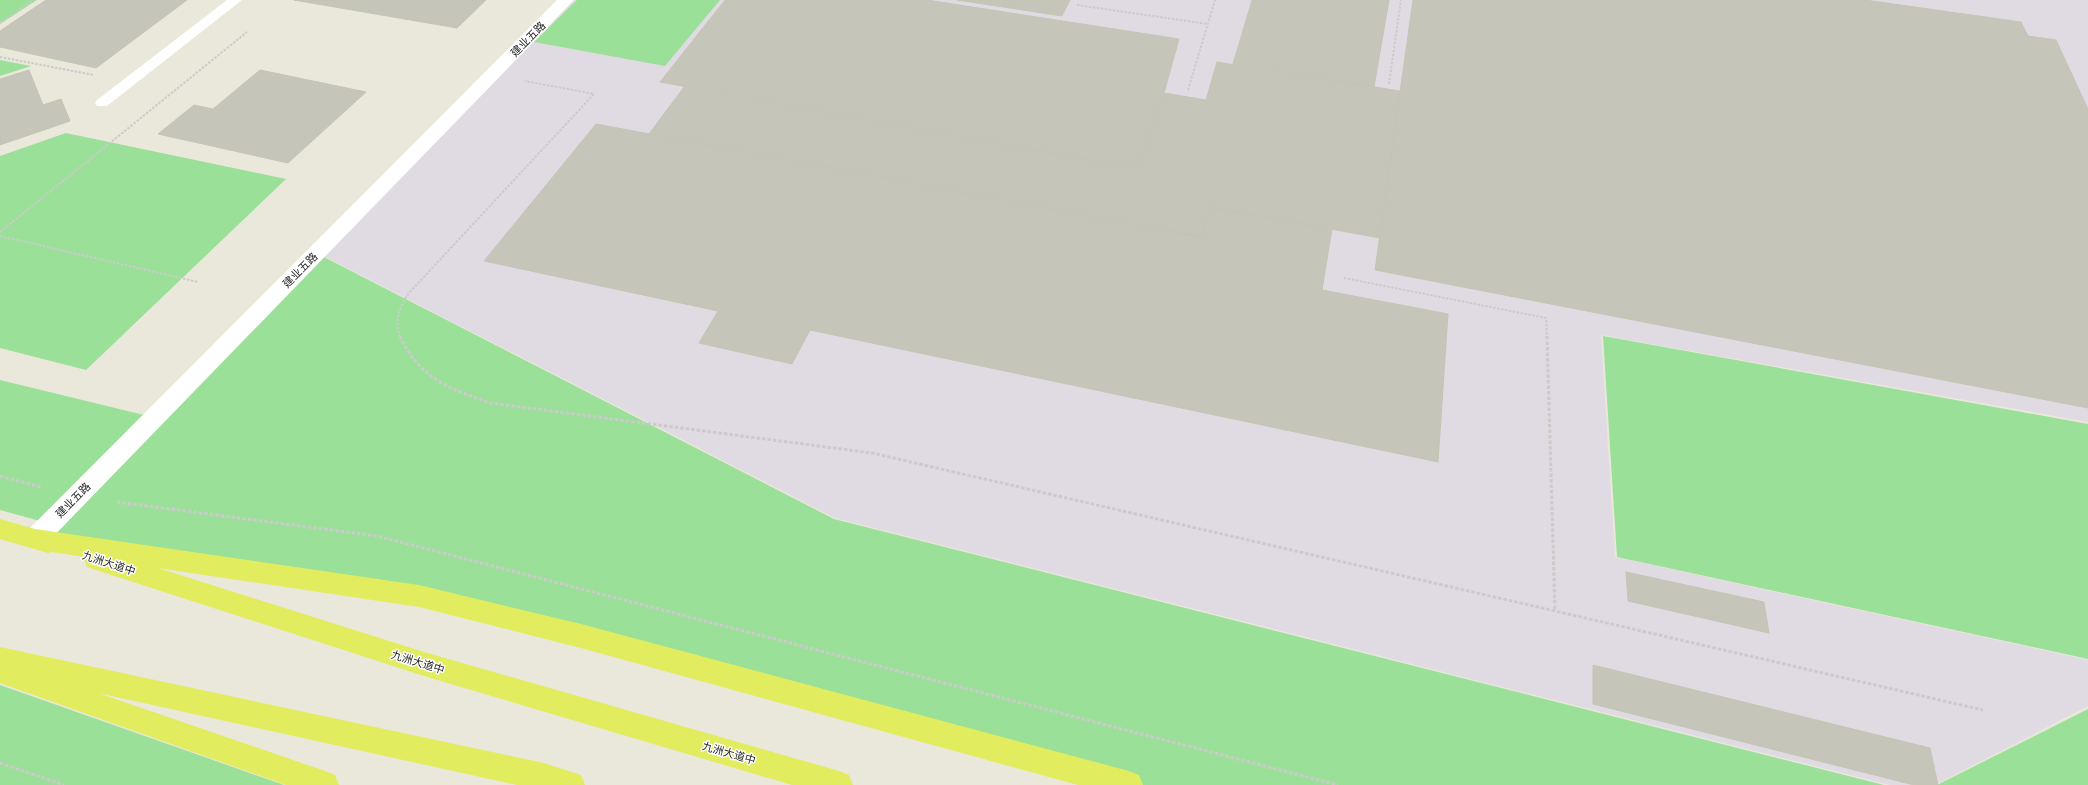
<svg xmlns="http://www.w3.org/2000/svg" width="2088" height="785" font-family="'Titillium Web','Noto Sans SC',sans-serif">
<rect width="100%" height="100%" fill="#eae8da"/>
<!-- industrial -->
<path fill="#e0dbe3" d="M569 0H2088V422L1601 335 1615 557 2088 660V706L1935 785H1890L835 518 320 254Z"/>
<!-- green -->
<path fill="#9ae098" d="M0 0H37L0 24Z
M577 0H720L665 66 534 42Z
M0 60 31 66 0 76Z
M66 133 286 179 86 370 0 348V156Z
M318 254 834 519 1884 785H1127L421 595 36 539Z
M1603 336 2088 424V659L1617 557Z
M0 380 144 415 40 521 0 510Z
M0 685 284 785H0Z
M2088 709V785H1937Z"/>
<!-- building -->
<path fill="#c5c5b9" stroke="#c5c5b4" d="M46 0H187L96 68 0 47V31Z
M294 0H486L457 28Z
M725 0H927L1179 39 1164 93 1139 169 660 82Z
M957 0H1070L1062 16Z
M1252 0H1389L1374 87 1233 64Z
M1413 0H1865L2021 22 2028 36 2056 40 2088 109V408L1375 270Z
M1217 62 1400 91 1380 238 1210 207 1202 237 649 134 684 87 1139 169 1164 93 1206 100Z
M29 70 43 105 61 99 70 121 0 145V79Z
M260 70 366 92 288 163 158 134 194 105 213 109Z
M596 124 1202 237 1210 207 1332 229 1322 290 1448 314 1438 462 810 330 792 364 699 343 718 311 484 261Z
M1626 572 1764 602 1769 633 1628 601Z
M1593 665 1930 748 1938 785H1914L1593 704Z"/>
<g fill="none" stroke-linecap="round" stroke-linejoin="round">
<!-- path-far1 -->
<path stroke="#cbcbcb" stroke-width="2" stroke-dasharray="2.5 1.5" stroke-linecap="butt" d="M1077 5 1208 24
M0 23 34 0
M0 57 94 75
M1389 84 1401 0
M1188 90 1215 0
M0 232 247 32
M0 236 198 282
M1344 278 1546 318 1547 337
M400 337C394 321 399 307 409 293L594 94 525 81"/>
<!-- path -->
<path stroke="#cbcbcb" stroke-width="3" stroke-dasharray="3.5 2" stroke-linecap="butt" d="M400 336C419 378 450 389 490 403L872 453 1983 710
M1547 336 1555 611
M0 476 41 487
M117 502 377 536 1338 785
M0 763 64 785"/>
<!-- service -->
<path fill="#fff" fill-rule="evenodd" d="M227 0H242L107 106H97L95 103 97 100Z"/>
<!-- minor -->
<path fill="#fff" fill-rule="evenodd" d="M557 0H574L44 546 35 549 26 546 23 539 26 532Z"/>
<!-- primary -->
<path fill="#e1ec5e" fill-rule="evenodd" d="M0 519 35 529 419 585 581 624 1129 771 1139 775 1143 785H1078L581 648 419 607 158 568 424 652 839 771 849 775 853 785H792L424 676 96 570 87 567 84 559 85 557 52 552 48 553 0 539Z
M0 647 544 763 581 775 585 785H517L98 693 325 771 335 775 339 785H286L0 683Z"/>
</g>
<g text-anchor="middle" stroke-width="3" stroke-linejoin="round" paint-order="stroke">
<!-- street labels -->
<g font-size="11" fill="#282828" stroke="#fff">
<text transform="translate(528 39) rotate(-45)" y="4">建业五路</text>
<text transform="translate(300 270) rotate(-45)" y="4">建业五路</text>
<text transform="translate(73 500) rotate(-45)" y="4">建业五路</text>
<text transform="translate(109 563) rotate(18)" y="4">九洲大道中</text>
<text transform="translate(418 662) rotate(17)" y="4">九洲大道中</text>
<text transform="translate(729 753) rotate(16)" y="4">九洲大道中</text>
</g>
</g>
</svg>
